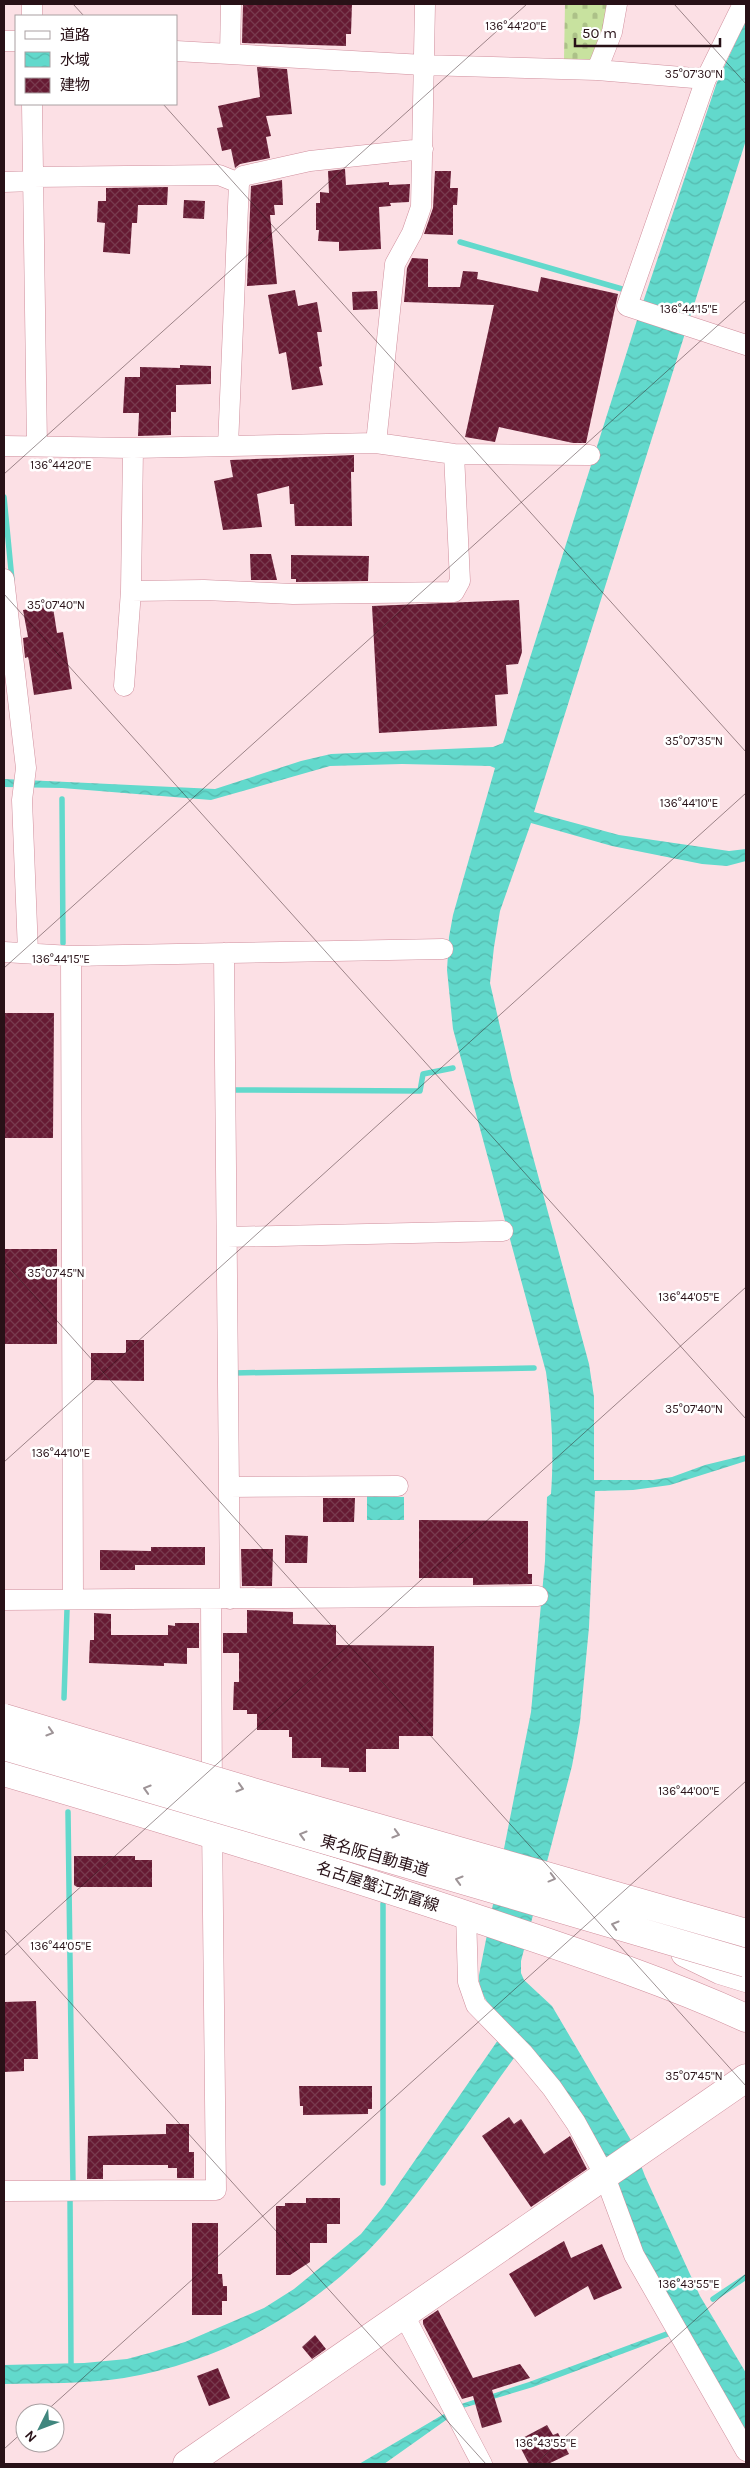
<svg xmlns="http://www.w3.org/2000/svg" width="750" height="2468" font-family="Karla,'Noto Sans JP',sans-serif">
<defs>
<pattern id="cemetery-stones" width="16" height="16" patternUnits="userSpaceOnUse" patternTransform="scale(1.25)"><rect width="16" height="16" fill="#c8e29f"/><path d="M2 7V4a2 2 0 0 1 4 0v3zM10 15v-3a2 2 0 0 1 4 0v3z" fill="#acc188"/></pattern>
<pattern id="water-waves" width="16" height="10" patternUnits="userSpaceOnUse" patternTransform="scale(1.25)"><rect width="16" height="10" fill="#62d9cc"/><path d="M0 5q4-4 8 0t8 0" fill="none" stroke="#55b9ae"/></pattern>
<pattern id="building-cross-hatch" width="8" height="8" patternUnits="userSpaceOnUse" patternTransform="scale(1.25)"><rect width="8" height="8" fill="#661a33"/><path d="M0 0l8 8M0 8l8-8" fill="none" stroke="#783a4e"/></pattern>
</defs>
<rect width="100%" height="100%" fill="#fce0e5"/>
<!-- cemetery -->
<path fill="url(#cemetery-stones)" d="M565 4H611L593 64 564 60Z"/>
<!-- water -->
<path fill="url(#water-waves)" d="M746 20V140L534 812 619 835 729 851 746 849V861L727 866 702 864 612 846 531 823 500 911 494 947 490 983 512 1079 589 1364 594 1397V1480H653L672 1477 705 1465 746 1455V1461L670 1485 633 1490 595 1491 589 1627 580 1722 572 1766 521 1961V1973L524 1980 552 2006 632 2142 645 2176 700 2296 746 2373V2436L522 2043 514 2058C471 2117 429 2183 381 2237 314 2311 223 2361 124 2378 85 2384 44 2383 4 2384V2365L84 2363 127 2359 153 2352 185 2342 264 2308 294 2289 361 2234 382 2208 498 2040 502 2022C491 2007 478 1994 479 1975L531 1712 545 1561 547 1497 551 1494C554 1454 552 1412 546 1372L453 1029 447 970 449 937 453 915 495 768 490 766 402 764 330 766 211 800 62 788 4 787V779L215 789 301 761 331 754 493 747 503 743 638 317 717 82Z
M367 1496 404 1497V1520H367Z
M667 2331 670 2336 533 2387 463 2408 384 2464H359L461 2404 529 2382Z"/>
<g fill="none" stroke-linecap="round" stroke-linejoin="round">
<!-- stream -->
<path stroke="#62d9cc" stroke-width="5.5" d="M460 242 622 289
M4 497 12 580
M62 799 63 943
M234 1090 420 1091 423 1074 453 1068
M233 1373 534 1368
M64 1698 67 1610
M68 1812 73 2184
M383 1904V2183
M70 2196 71 2364
M713 2299 746 2277"/>
</g>
<!-- building -->
<path fill="url(#building-cross-hatch)" d="M243 4H352L351 34H346V46L242 43Z
M257 67 287 69 292 114 266 116 271 136 266 137 270 158 240 164 235 168 231 149 222 151 217 128 223 127 218 106 260 97Z
M345 169 346 185 389 182V185L410 184 409 202 390 203 391 206 379 207 381 249 339 251V242L318 241 319 230H316V203H320V192L329 193 328 171Z
M435 171H451L450 188H458L457 205H453V235L424 234 433 208Z
M282 180 283 205H274L275 215H270L277 284 247 286 251 186Z
M168 187 167 205H138L137 223H132L130 254 103 252 105 223 97 222 98 201H106V188Z
M184 200 205 201 204 219 183 218Z
M412 258 428 259V287H460L463 271 478 272 477 279 538 292 541 277 618 294 586 443H573L499 427 495 442 465 437 494 305 404 302 407 268Z
M295 290 298 306 317 302 322 332H317L322 366 319 367 323 385 292 390 286 352 279 354 268 295Z
M377 291 378 309 353 310 352 292Z
M180 365 211 366V384L176 385V412H171V435L138 436 139 413H123L125 377H140V367L180 368Z
M354 455V472H351L352 526H295L294 504H290L289 486 257 494 262 527 223 530 214 481 233 477 230 460Z
M250 554H271L277 580H251Z
M291 555 369 556 368 581 296 582V579H291Z
M519 600 522 652 518 664 506 665 508 694 495 695 497 726 379 733 372 606Z
M52 601 57 633 63 632 72 689 34 695 29 661 28 657 25 658 23 638 28 637 23 610 29 609V605Z
M4 1013H54L53 1138H4Z
M4 1249H57V1344H4Z
M126 1340H144V1381L91 1380V1353H126Z
M323 1498H355L354 1522H323Z
M419 1520 528 1521V1574H532V1584L473 1585V1578H419Z
M285 1535 308 1536 307 1563H285Z
M151 1547H205V1565H135V1570H100V1550L151 1551Z
M241 1549H273L272 1586H242Z
M247 1610 293 1612V1624L336 1625V1645L434 1646 433 1736H399V1749H366V1772H349V1768L321 1767V1758H292V1737H289V1730H257V1714H247V1710H233L234 1682H239V1653H223V1633H247Z
M94 1613 111 1614V1635H168V1625L175 1626V1623H199V1648H187V1664L164 1663V1666L89 1663 90 1640H94Z
M74 1856H135V1860H152V1887H77L74 1885Z
M36 2001 38 2059H24V2071L4 2072V2002Z
M299 2086H372V2109H368V2114L303 2115V2106H300Z
M509 2117 514 2124 521 2119 544 2154 570 2136 587 2169 531 2207 482 2136Z
M166 2124H189V2152H194V2178H177V2168H168V2165H103V2179H87L88 2136 166 2134Z
M306 2198H340V2224H327V2243H310V2262L290 2275H276V2206H285V2203H306Z
M192 2223H218V2274H222L223 2286H227V2301H222V2315H192Z
M564 2241 571 2258 602 2244 622 2288 594 2300 588 2286 535 2317 509 2274Z
M438 2310 473 2378 520 2364 530 2378 492 2390 502 2422 482 2428 473 2396 462 2399 423 2324V2320Z
M315 2335 326 2349 312 2359 302 2347Z
M218 2368 230 2398 209 2406 197 2376Z
M547 2425 553 2435 558 2433 569 2454 548 2464H529L517 2441Z"/>
<g fill="none" stroke-linecap="round" stroke-linejoin="round">
<defs>
<path id="street" d="M743 4 706 79 627 306 746 345
M32 16V4
M4 41H16
M176 51 424 65 597 70 706 79
M230 54 231 4
M597 70 612 32 617 4
M32 104 37 446
M33 177 219 175 239 183 228 446
M4 182 34 181
M239 183 243 176 310 161 423 149
M376 443 454 454 590 455
M4 446 133 448 376 443 395 264 412 233 421 207 425 4
M4 579 26 768 22 800 28 952
M131 591 204 590 293 594 454 592 460 581 454 454
M124 686 131 591 133 448
M4 952 71 956 443 949
M224 953 230 1599
M71 956 73 1598
M227 1237 503 1231
M229 1487 398 1486
M4 1600 538 1596
M211 1600 212 1793
M466 1913 468 1982 476 2005 523 2053 552 2088 576 2123 604 2174 634 2255 746 2451
M4 2191 216 2190 212 1822
M404 2315 482 2464"/>
<path id="secondary" d="M187 2464 746 2078"/>
<path id="primary" d="M4 1772C164 1819 323 1867 481 1920 570 1950 660 1979 746 2018"/>
<path id="highway" d="M685 1953 720 1970 746 1978"/>
</defs>
<!-- street casing -->
<use href="#street" stroke="#d08f9d" stroke-width="21"/>
<!-- secondary casing -->
<use href="#secondary" stroke="#d08f9d" stroke-width="29"/>
<!-- primary casing -->
<use href="#primary" stroke="#d08f9d" stroke-width="29"/>
<!-- highway casing -->
<use href="#highway" stroke="#d08f9d" stroke-width="29"/>
<!-- street -->
<use href="#street" stroke="#fff" stroke-width="20"/>
<!-- secondary -->
<use href="#secondary" stroke="#fff" stroke-width="28"/>
<!-- primary -->
<use href="#primary" stroke="#fff" stroke-width="28"/>
<!-- highway -->
<use href="#highway" stroke="#fff" stroke-width="28"/>
<defs>
<path id="highway-bridge" d="M4 1718 273 1798 746 1933
M4 1746 746 1963"/>
</defs>
<!-- highway-bridge casing -->
<use href="#highway-bridge" stroke="#d08f9d" stroke-width="29" stroke-linecap="butt"/>
<!-- highway-bridge -->
<use href="#highway-bridge" stroke="#fff" stroke-width="28"/>
</g>
<!-- one-way arrows -->
<defs><path id="oneway-chevron" d="M-2-3.5L2.5 0L-2 3.5" fill="none" stroke-width="1.6" stroke-linecap="round" stroke-linejoin="round" transform="scale(1.25)"/></defs>
<g stroke="#9e9497">
<use href="#oneway-chevron" transform="translate(50 1732) rotate(17)"/>
<use href="#oneway-chevron" transform="translate(240 1788) rotate(17)"/>
<use href="#oneway-chevron" transform="translate(147 1789) rotate(-163)"/>
<use href="#oneway-chevron" transform="translate(396 1834) rotate(16)"/>
<use href="#oneway-chevron" transform="translate(303 1835) rotate(-164)"/>
<use href="#oneway-chevron" transform="translate(552 1878) rotate(15)"/>
<use href="#oneway-chevron" transform="translate(459 1880) rotate(-164)"/>
<use href="#oneway-chevron" transform="translate(615 1925) rotate(-164)"/>
</g>
<!-- ticks -->
<path fill="none" stroke="#281117" stroke-width="1" stroke-opacity="0.45" d="M73 4 84 16M674 4 746 84M163 104 746 752M4 474 527 4M4 594 746 1419M4 968 746 300M4 1262 746 2086M4 1462 746 793M4 1929 486 2464M4 1956 746 1287M44 2413 746 1781M4 2449 25 2430M535 2464 746 2274"/>
<g text-anchor="middle" stroke-width="5" stroke-linejoin="round" paint-order="stroke">
<!-- street labels -->
<g font-size="16" fill="#281117" stroke="#fff">
<text transform="translate(375 1855) rotate(16)" y="6">東名阪自動車道</text>
<text transform="translate(378 1886) rotate(18)" y="6">名古屋蟹江弥富線</text>
</g>
</g>
<g font-size="12" text-anchor="middle" fill="#281117" stroke="#fff" stroke-width="5" stroke-linejoin="round" paint-order="stroke">
<text x="516" y="30">136°44'20"E</text>
<text x="694" y="78">35°07'30"N</text>
<text x="689" y="313">136°44'15"E</text>
<text x="61" y="469">136°44'20"E</text>
<text x="56" y="609">35°07'40"N</text>
<text x="694" y="745">35°07'35"N</text>
<text x="689" y="807">136°44'10"E</text>
<text x="61" y="963">136°44'15"E</text>
<text x="56" y="1277">35°07'45"N</text>
<text x="689" y="1301">136°44'05"E</text>
<text x="694" y="1413">35°07'40"N</text>
<text x="61" y="1457">136°44'10"E</text>
<text x="689" y="1795">136°44'00"E</text>
<text x="61" y="1950">136°44'05"E</text>
<text x="694" y="2080">35°07'45"N</text>
<text x="689" y="2288">136°43'55"E</text>
<text x="546" y="2447">136°43'55"E</text>
</g>
<!-- border -->
<rect width="750" height="2468" fill="none" stroke="#281117" stroke-width="10"/>
<!-- legend -->
<rect x="15" y="15" width="162" height="90" fill="#ffffff" stroke="#a9a0a2"/>
<rect x="25" y="31" width="25" height="8" fill="#ffffff" stroke="#a9a0a2"/>
<text x="60" y="40" font-size="15" fill="#281117">道路</text>
<rect x="25" y="52" width="25" height="15" fill="url(#water-waves)" stroke="#a9a0a2"/>
<text x="60" y="65" font-size="15" fill="#281117">水域</text>
<rect x="25" y="78" width="25" height="15" fill="url(#building-cross-hatch)" stroke="#a9a0a2"/>
<text x="60" y="90" font-size="15" fill="#281117">建物</text>
<!-- north arrow -->
<g transform="translate(40 2428) rotate(228)"><circle r="24" fill="#ffffff" stroke="#a9a0a2"/>
<path d="M0-4L9 19L0 12L-9 19Z" fill="#40867e"/>
<text y="-8" font-size="14" font-weight="bold" text-anchor="middle" fill="#281117">N</text>
</g>
<!-- scale -->
<path d="M575 38v8h145v-8" fill="none" stroke="#281117" stroke-width="2.5"/>
<text x="582" y="38" font-size="15" fill="#281117" stroke="#ffffff" stroke-width="4" paint-order="stroke">50 m</text>
</svg>
